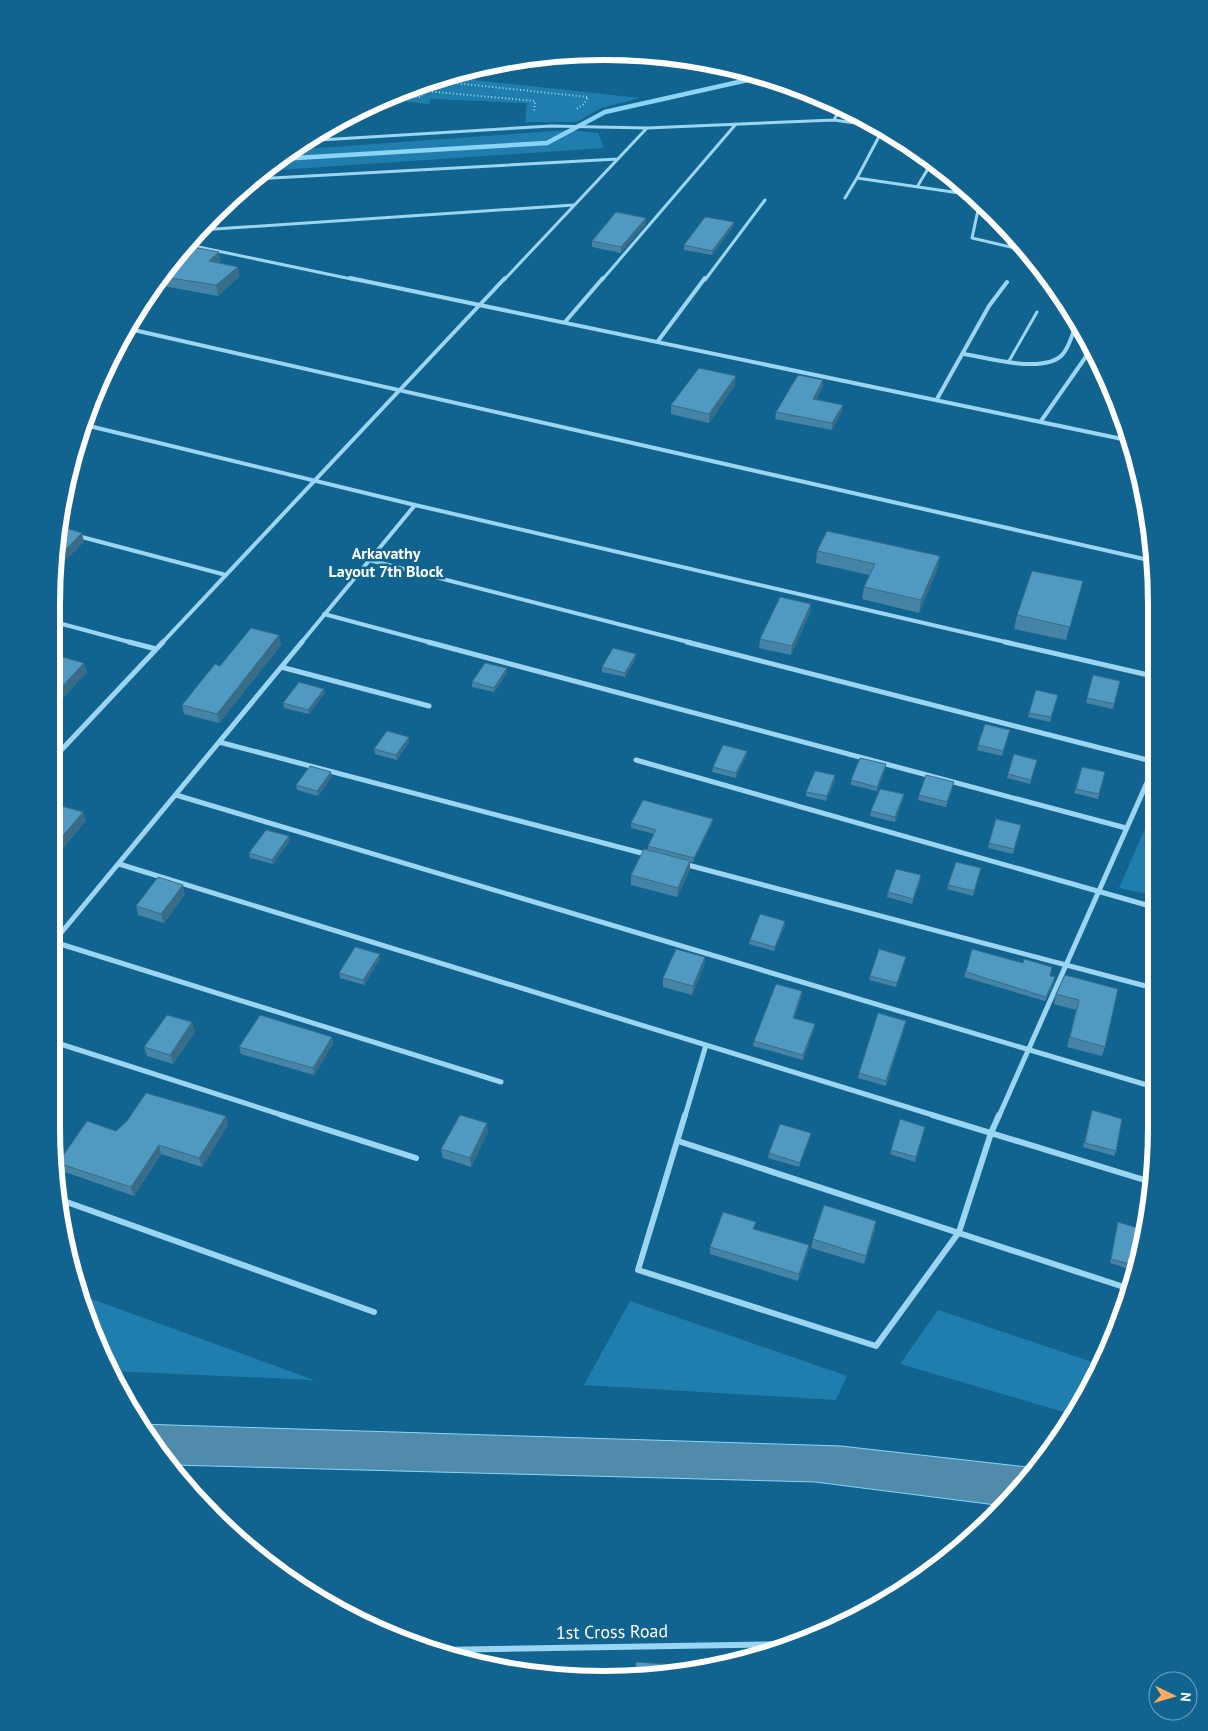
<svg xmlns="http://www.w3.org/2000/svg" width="1208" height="1731" font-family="'PT Sans',sans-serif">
<rect width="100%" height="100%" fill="#116490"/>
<!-- green -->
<path fill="#1f7ead" d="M604 51 712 62 726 66 587 57 591 53Z
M446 77 640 98 601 108 577 122H525L527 103 431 99 429 104 382 99 393 93Z
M569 130 598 133 604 148 264 171 290 150Z
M1157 801V896L1119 888Z
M78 1294 314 1380 111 1371 93 1339Z
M630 1301 847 1376 836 1400 584 1385Z
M938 1310 1101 1365 1074 1415 900 1364Z"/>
<!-- water -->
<path fill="#508bab" stroke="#8cd4f6" d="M139 1424 841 1446 1036 1468 1004 1506 815 1482 172 1465 144 1434Z"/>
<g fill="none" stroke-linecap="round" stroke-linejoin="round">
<!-- stream -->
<path stroke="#8cd4f6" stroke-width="4.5" d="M279 159 547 143 605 112 761 77"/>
<!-- path -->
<path stroke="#9bd5f2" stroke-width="2" stroke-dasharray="1 2.5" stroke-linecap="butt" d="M604 51 602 56 644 58 645 55
M425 91 535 101 534 112
M391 94 420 97 435 81 588 97 584 104 575 110"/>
<!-- service -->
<path stroke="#9bd5f2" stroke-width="3" d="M1009 361 1037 312"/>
<!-- minor-far3 -->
<path stroke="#9bd5f2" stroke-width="3" d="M834 120 841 107
M883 129 857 178 973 195
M303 141 551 126 647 128 834 120 876 126
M254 179 618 159
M917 187 932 162
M845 198 857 178
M980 201 972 238 1028 251
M200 230 574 205
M189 245 356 280
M504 280 647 128
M602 280 736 124
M705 280 765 200"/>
<!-- minor-far2 -->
<path stroke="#9bd5f2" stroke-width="4" d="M350 278 1127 440
M565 322 603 278
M125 328 1153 561
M658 341 705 278
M964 354C988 358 1043 374 1062 355 1070 347 1072 333 1077 323
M937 399 989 306 1007 282
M1041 421 1092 348
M81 424 415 505 1010 643
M78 536 226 575
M369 560 692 643
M324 614 432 643
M51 621 133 643
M162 643 505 278
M301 643 415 505"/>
<!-- minor-far1 -->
<path stroke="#9bd5f2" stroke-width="5" d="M129 642 156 649
M428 642 1126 828
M687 642 1155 762
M1005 642 1157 677
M281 667 429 706
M219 742 649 855
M636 760 1157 908
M51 761 163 642
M176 795 1157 1088
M119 864 936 1116
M684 864 1157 989
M54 942 501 1082
M51 945 302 642
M51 1041 285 1116
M685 1116 706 1045
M999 1116 1157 760"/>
<!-- minor -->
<path stroke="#9bd5f2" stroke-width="6" d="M281 1115 416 1158
M685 1115 638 1270 876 1346 959 1232 991 1133 999 1115
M932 1115 1151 1182
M678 1141 1130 1289
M61 1200 374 1312
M438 1650 786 1644"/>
</g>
<!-- wall -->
<path fill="#4584a6" d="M646 218V224L621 253 592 247V241Z
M734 222 733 227 712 255 684 250V245Z
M188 246 221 262 220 263 238 267 239 277 218 296 158 285Z
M735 385 709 423 671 414V405Z
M823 387 816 399 843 405 842 411 832 430 775 419 776 412Z
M817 551 940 556 938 568 919 613 862 599 864 587 869 575 816 563Z
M1079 595 1066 640 1014 629 1017 615Z
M811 604 810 613 791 655 759 648 760 639Z
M281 645 219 723 184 714 182 705 220 666Z
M636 658 625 677 602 672V667Z
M51 665 87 672 62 699 51 696Z
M507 668V673L494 692 472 687V682Z
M1120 681 1113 709 1086 703 1087 698Z
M324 689 325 693 309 714 284 708 283 703Z
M1036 690 1058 695 1050 722 1028 717Z
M1009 734 1002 756 977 750 978 745Z
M409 737V742L397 760 375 754 374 749Z
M747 751 746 756 736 778 712 772 713 767Z
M1037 760 1030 784 1007 778 1008 774Z
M1082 767 1105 772 1098 799 1074 793Z
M885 769 877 791 851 785V780Z
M332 776 318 796 297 790 296 785Z
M835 780 826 801 806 796V792Z
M954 782 946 807 918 800 919 795Z
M904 794 903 799 895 822 870 816 871 811Z
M631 823H712L693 862H690V870L677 897 631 885V875L648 850V846L654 834 631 828Z
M1021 825 1013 854 988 848 989 843Z
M290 841 273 864 250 858 249 853Z
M980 873 973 896 947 889 948 885Z
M921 875 912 904 887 897 888 892Z
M185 894 164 923 138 915 136 906Z
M785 925 774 951 749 944 750 940Z
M972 949 1050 976 1054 982 1045 1001 964 977Z
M380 954V959L364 985 340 978 339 973Z
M705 957 704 966 692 995 663 987V978Z
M906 957 896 987 869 980 870 976Z
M1065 975 1105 1047 1102 1056 1067 1047 1076 1010 1054 1004 1056 994Z
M802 995 794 1018 815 1024 814 1029 803 1060 753 1046 754 1041Z
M192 1022 195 1032 173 1064 147 1056 144 1047Z
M905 1025 886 1086 858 1078 859 1073Z
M332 1037 333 1044 314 1075 241 1054 239 1047Z
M1092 1110 1116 1151 1114 1156 1083 1147Z
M228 1125 202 1167 161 1154 134 1196 62 1171 58 1163 116 1131Z
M925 1127 915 1162 890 1154 891 1150Z
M488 1132 471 1167 443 1158 441 1149Z
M811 1133 810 1137 799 1167 768 1158 769 1153Z
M1118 1222 1146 1235 1135 1271 1110 1263 1117 1227Z
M755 1229 809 1245 808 1252 798 1281 710 1254V1247Z
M875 1230 864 1264 811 1248 813 1239Z"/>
<!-- shaded-wall -->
<path fill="#386c87" d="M646 218V224L621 253V247Z
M734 222 733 227 712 255V251Z
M219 252 221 262 211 271 209 261Z
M238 267 239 277 218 296 216 285Z
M736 376 735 385 709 423V414Z
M823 380V387L812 405 813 399Z
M843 405 842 411 832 430V423Z
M82 533 84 542 54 572 56 559Z
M940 556 938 568 919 613 921 600Z
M811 604 810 613 791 655 792 646Z
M52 623 54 632 51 635V623Z
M279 635 281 645 219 723 217 714Z
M636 654V658L625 677V673Z
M84 663 87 672 62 699 59 690Z
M507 668V673L494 692V688Z
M324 689 325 693 309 714 308 710Z
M409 737V742L397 760 396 755Z
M747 751 746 756 736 778V773Z
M886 764 885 769 877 791V787Z
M331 772 332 776 318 796 317 791Z
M835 775V780L826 801 827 796Z
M904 794 903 799 895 822V817Z
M83 812 86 821 51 863V850Z
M713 819 712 823 693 862 694 858Z
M289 836 290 841 273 864 272 860Z
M690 861V870L677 897 678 888Z
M921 875V880L912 904 913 899Z
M183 885 185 894 164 923 161 914Z
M56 898 59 907 51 917V903Z
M785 921V925L774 951 775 947Z
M380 954V959L364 985 363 980Z
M705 957 704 966 692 995 693 986Z
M906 957 905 961 896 987 897 983Z
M802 991V995L793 1023V1018Z
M906 1021 905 1025 886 1086V1081Z
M192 1022 195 1032 173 1064 170 1055Z
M815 1024 814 1029 803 1060V1055Z
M332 1037 333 1044 314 1075 313 1068Z
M226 1116 228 1125 202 1167 199 1158Z
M487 1123 488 1132 471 1167 470 1158Z
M159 1145 161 1154 134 1196 131 1187Z
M876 1221 875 1230 864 1264 866 1256Z
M809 1245 808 1252 798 1281 799 1274Z"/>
<!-- building -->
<path fill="#509ac1" stroke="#386c87" d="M616 212 646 218 621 247 592 241Z
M705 217 734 222 712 251 684 245Z
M188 246 219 252 209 261 238 267 216 285 164 277Z
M699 368 736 376 709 414 671 405Z
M798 375 823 380 813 399 843 405 832 423 776 412Z
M59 526 82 533 56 559Z
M827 531 940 556 921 600 864 587 875 564 817 551Z
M1032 571 1083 581 1070 627 1017 615Z
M780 597 811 604 792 646 760 639Z
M251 628 279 635 217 714 182 705 215 664 220 666Z
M613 648 636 654 625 673 602 667Z
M59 656 84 663 59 690 51 688V665Z
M485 663 507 668 494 688 472 682Z
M1093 675 1120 681 1114 704 1087 698Z
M299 682 324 689 308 710 283 703Z
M1036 690 1058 695 1051 717 1029 713Z
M985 724 1010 730 1003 751 978 745Z
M387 731 409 737 396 755 374 749Z
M723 745 747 751 736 773 713 767Z
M1014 754 1037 760 1031 780 1008 774Z
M860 758 886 764 877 787 851 780Z
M310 766 331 772 317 791 296 785Z
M1082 767 1105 772 1099 794 1076 789Z
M815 771 835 775 827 796 806 792Z
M926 775 954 782 947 802 919 795Z
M880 789 904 794 895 817 871 811Z
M643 800 713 819 694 858 648 846 656 830 631 823Z
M51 803 83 812 51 850Z
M996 819 1021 825 1014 849 989 843Z
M266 830 289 836 272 860 249 853Z
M644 849 690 861 678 888 631 875Z
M956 862 981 868 974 891 948 885Z
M896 869 921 875 913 899 888 892Z
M158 877 183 885 161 914 136 906Z
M51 896 56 898 51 903Z
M760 914 785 921 775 947 750 940Z
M355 947 380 954 363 980 339 973Z
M676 949 705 957 693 986 663 978Z
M879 949 906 957 897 983 870 976Z
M972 949 1023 963 1024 959 1052 967 1050 976 1055 977 1046 997 966 972Z
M1065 975 1118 989 1105 1047 1070 1037 1079 1000 1056 994Z
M776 984 802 991 793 1018 815 1024 803 1055 754 1041Z
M878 1013 906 1021 886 1081 859 1073Z
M167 1015 192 1022 170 1055 144 1047Z
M260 1015 332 1037 313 1068 239 1047Z
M146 1093 226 1116 199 1158 159 1145 131 1187 58 1163 87 1121 116 1131 127 1121Z
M1092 1110 1122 1119 1116 1151 1085 1143Z
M460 1115 487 1123 470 1158 441 1149Z
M900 1119 925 1127 916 1157 891 1150Z
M780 1124 811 1133 800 1163 769 1153Z
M824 1205 876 1221 866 1256 813 1239Z
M723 1212 756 1222 753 1229 809 1245 799 1274 710 1247Z
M1118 1222 1147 1231 1146 1235 1137 1266 1111 1259Z
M636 1662 707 1667V1670L635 1677Z"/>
<g text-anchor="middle" stroke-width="5" stroke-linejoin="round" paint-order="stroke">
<!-- neighbourhood labels -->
<g font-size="16" font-weight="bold" fill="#fff" stroke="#116490">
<text x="386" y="559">Arkavathy<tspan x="386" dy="18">Layout 7th Block</tspan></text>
</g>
<!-- near-street labels -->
<g font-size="18" fill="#fff" stroke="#116490">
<text transform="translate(612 1632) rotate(-1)" y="6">1st Cross Road</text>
</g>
</g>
<!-- crop -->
<path d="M0 0H1208V1731H0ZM604 60H604A544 544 0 0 1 1148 604V1127A544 544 0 0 1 604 1671H604A544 544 0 0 1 60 1127V604A544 544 0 0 1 604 60Z" fill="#116490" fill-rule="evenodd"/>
<path fill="none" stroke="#fff" stroke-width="6" d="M604 60H604A544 544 0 0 1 1148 604V1127A544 544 0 0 1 604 1671H604A544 544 0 0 1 60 1127V604A544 544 0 0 1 604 60Z"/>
<!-- north arrow -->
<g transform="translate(1173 1696) rotate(95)"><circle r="24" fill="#116490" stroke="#70a2bc"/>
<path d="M0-4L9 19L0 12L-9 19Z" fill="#ffad5c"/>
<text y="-8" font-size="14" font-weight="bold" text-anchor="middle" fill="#ffffff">N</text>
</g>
</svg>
